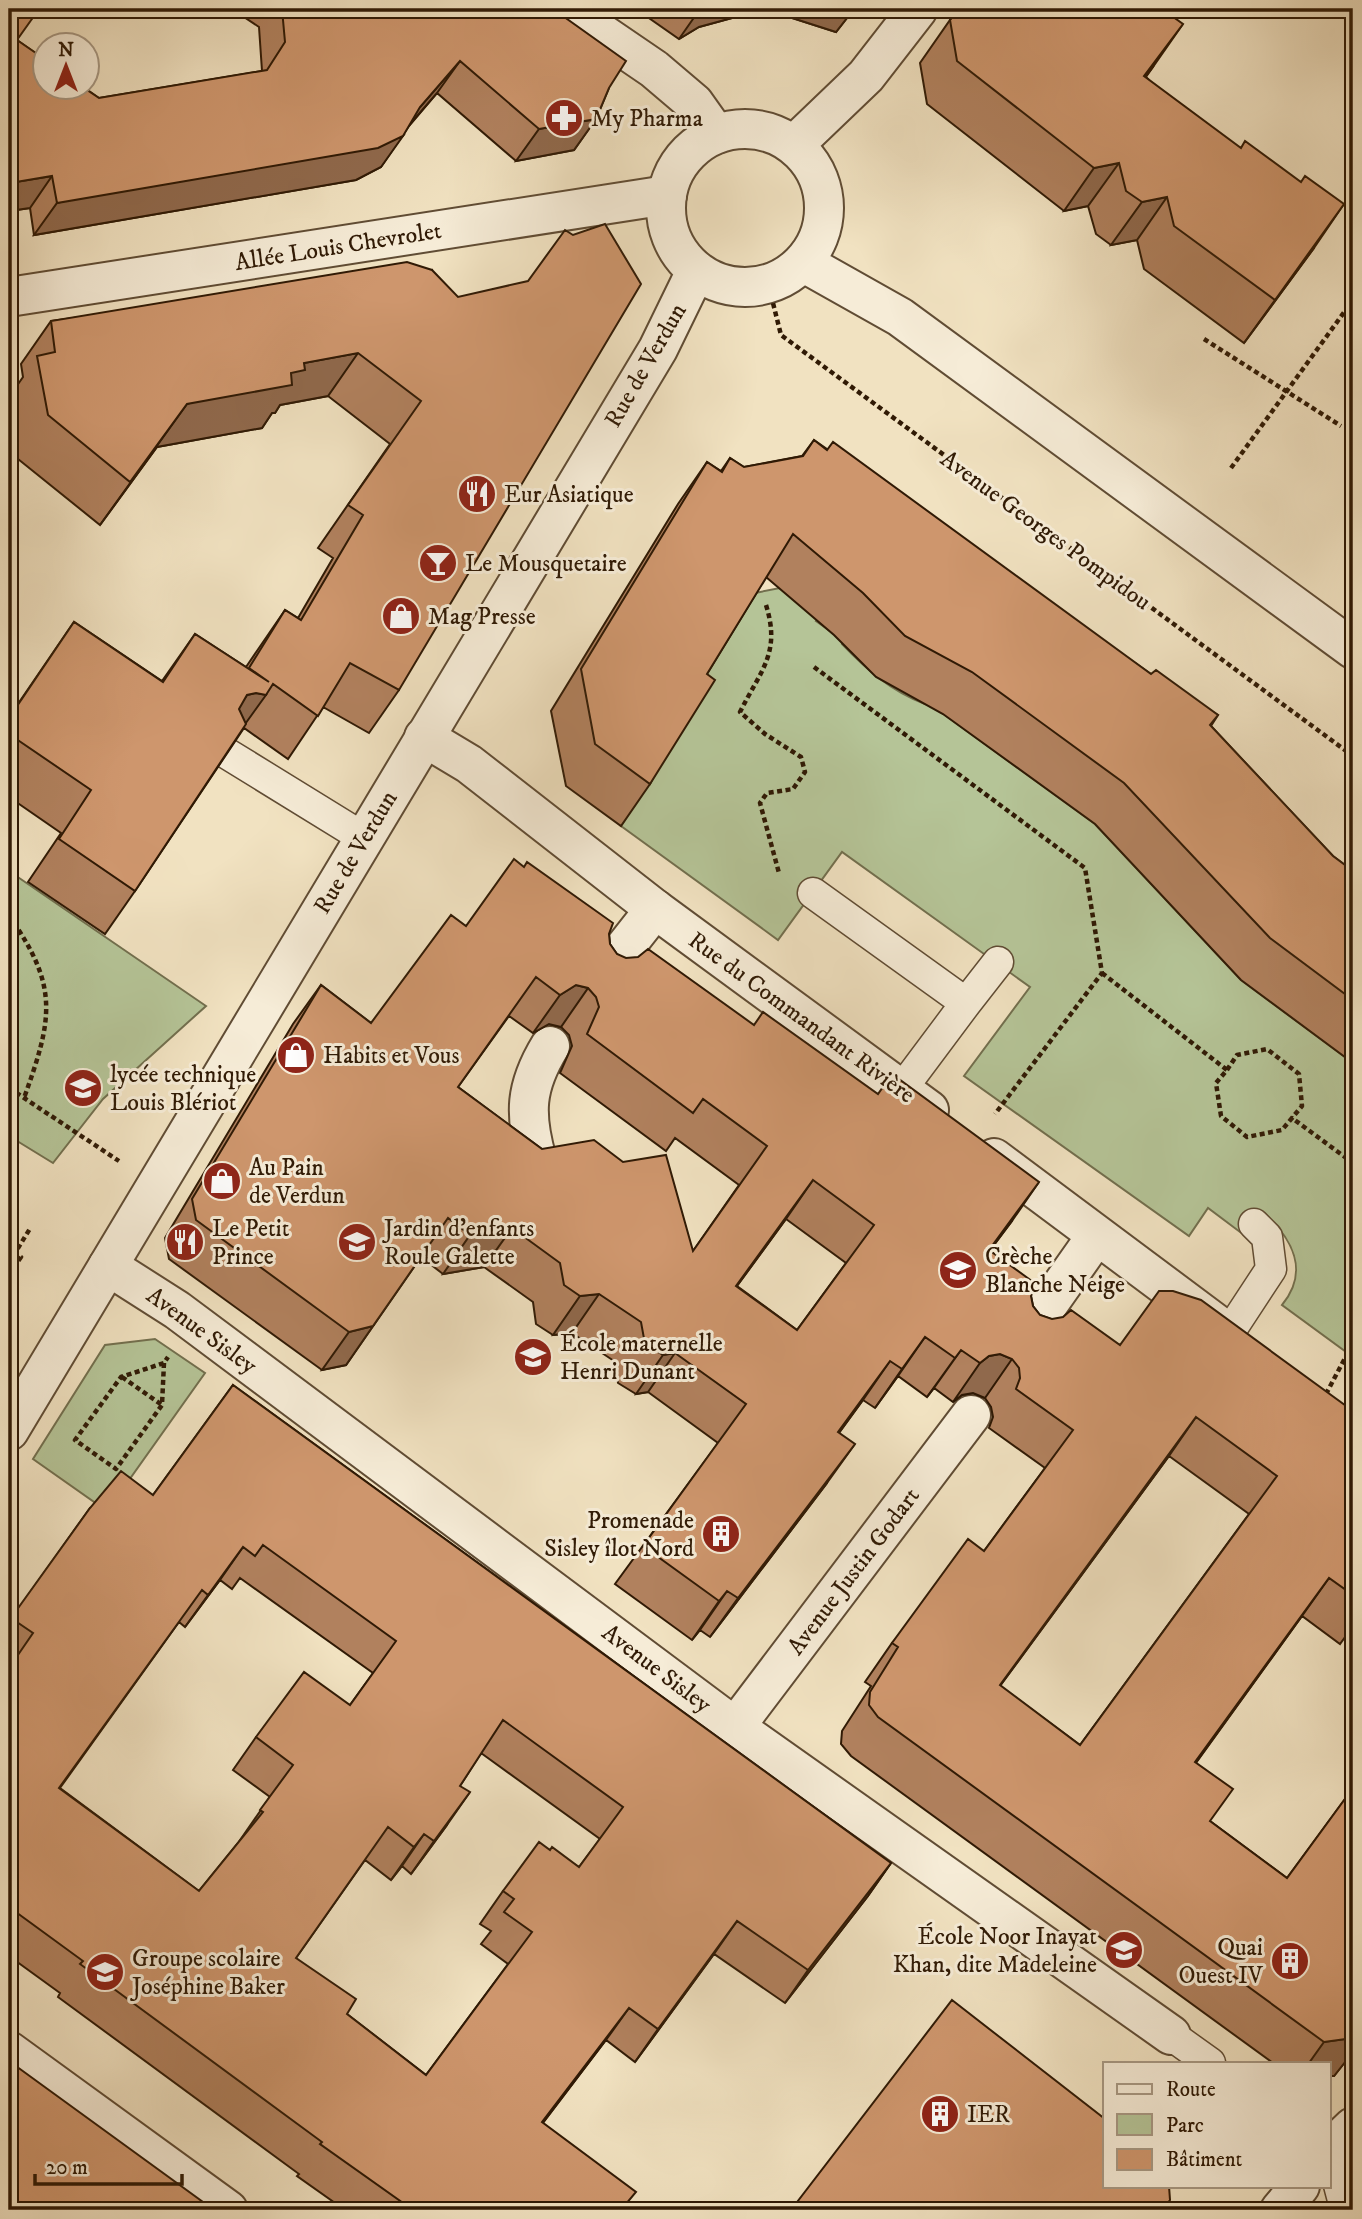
<svg xmlns="http://www.w3.org/2000/svg" width="1362" height="2219" font-family="'IM FELL DW Pica',serif">
<rect width="100%" height="100%" fill="#f1e2c1"/>
<filter id="stains"><feTurbulence type="fractalNoise" baseFrequency=".00286" numOctaves="4"/><feColorMatrix values="0 0 0 0 .2 0 0 0 0 .09 0 0 0 0 .02 0 0 0 .5 -.17"/></filter>
<radialGradient id="worn" r=".72"><stop offset=".6" stop-color="#630" stop-opacity="0"/><stop offset="1" stop-color="#630" stop-opacity=".3"/></radialGradient>
<!-- green -->
<path fill="#b5c497" stroke="#726f4e" stroke-width="2" d="M790 586 824 611 816 621 844 641 842 644C867 670 891 691 925 704L927 702 1095 824 1241 980 1353 1063V1357L1282 1305C1310 1271 1292 1238 1263 1212L1244 1235 1208 1208 1189 1236 964 1076 1030 987 842 852 778 940 621 826 685 722 740 596Z
M9 871 206 1006 103 1099 53 1163 9 1136Z
M155 1339 205 1373 107 1511 33 1459 105 1345Z"/>
<g fill="none" stroke-linecap="round" stroke-linejoin="round">
<defs>
<path id="service" d="M226 753 364 838
M813 893 966 1003 901 1090
M966 1003 998 962
M1229 1333 1271 1269 1267 1237 1254 1224
M1171 2035 1210 2063
M1329 2147 1344 2204 1353 2210"/>
<path id="pedestrian" d="M9 297 667 195
M603 975 655 909
M537 1160C524 1114 525 1087 550 1046"/>
<path id="minor" d="M566 9 654 69 694 103 716 134
M424 737 469 764 655 909 929 1110
M994 1158 1215 1323
M108 1266 177 1310 735 1727 1171 2035
M1026 1336 1097 1235
M735 1727 971 1415
M9 2051 228 2210
M1329 2150 1353 2127
M1280 2210 1300 2186"/>
<path id="tertiary" d="M666 208a79 79 0 1 1 158 0a79 79 0 1 1-158 0Z
M794 145 866 76 918 9
M804 263 900 317 1353 649
M9 1431 658 349 696 271"/>
</defs>
<!-- service casing -->
<use href="#service" stroke="#604c34" stroke-width="33"/>
<!-- pedestrian casing -->
<use href="#pedestrian" stroke="#604c34" stroke-width="42"/>
<!-- minor casing -->
<use href="#minor" stroke="#604c34" stroke-width="42"/>
<!-- tertiary casing -->
<use href="#tertiary" stroke="#604c34" stroke-width="42"/>
<!-- path -->
<path stroke="#301a05" stroke-width="4.5" stroke-dasharray="5 3.5" stroke-linecap="butt" d="M771 295 781 335 1353 756
M1204 339 1341 426
M1231 468 1353 300
M766 605C781 653 761 670 740 712L765 734 801 757 805 772 793 789 767 793 760 803 779 873
M814 667 1085 868 1102 973 995 1114
M9 916C60 987 52 1020 24 1098
M1102 973 1227 1070 1216 1083 1221 1116 1247 1137 1282 1130 1292 1118 1353 1163
M1227 1070 1237 1055 1267 1049 1299 1074 1302 1106 1292 1118
M9 1088 119 1161
M9 1275 21 1257 15 1253 31 1227
M164 1363 162 1405 116 1469 75 1440 121 1377 164 1363 168 1357
M122 1377 162 1405
M1326 1394 1353 1343"/>
<!-- service -->
<use href="#service" stroke="#f6ecd7" stroke-width="30"/>
<!-- pedestrian -->
<use href="#pedestrian" stroke="#f6ecd7" stroke-width="38"/>
<!-- minor -->
<use href="#minor" stroke="#f6ecd7" stroke-width="38"/>
<!-- tertiary -->
<use href="#tertiary" stroke="#f6ecd7" stroke-width="38"/>
</g>
<!-- wall -->
<path fill="#b1815e" stroke="#301a05" stroke-width="2" fill-rule="evenodd" d="M9 9 17 40 99 98 262 71 259 27 232 9H553L609 88 596 119 574 150 516 161 437 93 409 126 381 167 356 180 34 235 30 208 9 211Z
M636 9H854L836 32 786 16 743 15 699 27 679 39Z
M950 20 1153 67 1146 77 1314 248 1244 343 1144 269 1137 240 1111 245 1096 234 1088 206 1064 211 927 104 920 63Z
M432 270 399 690 369 733 323 707 288 759 244 728 135 891 105 934 28 882 61 833 9 797V717L74 622 162 681 195 634 246 667 285 610 298 618 333 558 318 548 390 444 328 396 280 405 275 413H272L262 428 157 447 100 525 18 459 9 410V397L23 377 21 364 51 321Z
M814 440 1151 674 1218 715 1211 726 1333 856 1353 871V1063L1241 980 1095 824 943 714 876 677 834 635 766 577 707 674 650 784 621 826 566 786 551 711 678 504 707 462 721 471 730 458 744 467 802 456Z
M466 926 609 934 610 944 617 954 1012 1221 990 1250 1031 1296 1033 1306 1040 1315 1120 1345 1353 1411V1626L1340 1644 1302 1616 1196 1763 1210 1821 1287 1878 1353 1788V2052L1334 2076H1329V2063H1273L851 1756 841 1744 842 1731 871 1686 865 1682 892 1643 984 1551 1045 1468 989 1428 993 1417 991 1407 985 1398 973 1393 962 1395 953 1402 934 1388 927 1397 898 1376 875 1408 863 1400 839 1433 827 1483 710 1637 700 1630 692 1640 615 1584 718 1443 648 1392 636 1394 618 1383 614 1361 572 1333 553 1335 536 1324 533 1302 484 1267 443 1274 421 1257 346 1365 322 1370 169 1259 165 1238 293 1024 321 985 371 1023ZM509 1016 533 1033 549 1024 561 1027 569 1035 572 1046 560 1073 666 1151 675 1138 739 1185 693 1251 542 1149 458 1087ZM786 1219 846 1263 797 1330 737 1286ZM1169 1456 1249 1514 1080 1745 1000 1686Z
M233 1385 891 1863 868 1896 785 2003 714 1954 635 2062 606 2040 543 2123 623 2210H345L297 2176 299 2174 58 1997 60 1993 9 1956V1667L10 1666 9 1665V1622L90 1508 153 1495ZM240 1578 373 1673 350 1705 256 1737 233 1770 270 1797 238 1843 199 1891 60 1788 179 1622 185 1627 220 1580 232 1589ZM481 1753 600 1839 579 1867 550 1850 503 1891 480 1924 491 1931 481 1944 508 1964 426 2075 347 2014 296 1958 365 1860 391 1880 402 1866 411 1874 447 1825 460 1786Z"/>
<!-- shaded-wall -->
<path fill="#90694c" stroke="#301a05" stroke-width="2" d="M700 9H854L836 32 786 16 743 15 699 27 679 39Z
M1183 24 1153 67 1113 119 1144 76Z
M460 61 437 93 398 138 403 136 381 167 356 180 34 235 57 203 420 107Z
M596 119 574 150 516 161 539 129Z
M1119 163 1088 206 1064 211 1094 168Z
M52 176 30 208 9 211V193L16 182Z
M1167 197 1137 240 1111 245 1142 202Z
M1344 204 1314 248 1244 343 1275 300Z
M358 353 328 396 280 405 275 413H272L262 428 157 447 100 525 187 404 304 363Z
M256 693 266 695 235 738H217L247 695Z
M576 985 588 988 561 1027 549 1024 533 1033 560 995Z
M813 1180 786 1219 709 1324 736 1286Z
M1039 1182 1012 1221 962 1288 989 1250Z
M512 1228 484 1267 443 1274 470 1235Z
M599 1294 572 1333 553 1335 580 1296Z
M373 1326 346 1365 322 1370 349 1332Z
M925 1337 898 1376 875 1408 902 1369Z
M961 1350 934 1388 927 1397 955 1358Z
M675 1353 648 1392 636 1394 663 1355Z
M1000 1354 1012 1359 985 1398 973 1393 962 1395 953 1402 980 1363 989 1356Z
M890 1361 863 1400 811 1471 838 1432Z
M1196 1417 1169 1456 972 1724 1000 1685Z
M855 1444 827 1483 710 1637 738 1598Z
M243 1547 220 1580 185 1627 208 1595Z
M1329 1578 1302 1616 1168 1801 1195 1762Z
M727 1591 700 1630 692 1640 719 1601Z
M470 1792 447 1825 411 1874 434 1841Z
M424 1834 402 1866 391 1880 414 1847Z
M891 1863 868 1896 785 2003 808 1970Z
M737 1921 714 1954 635 2062 658 2029Z
M629 2008 606 2040 519 2154 542 2122Z
M1353 2038V2052L1334 2076H1329V2063H1309L1324 2042Z"/>
<!-- building -->
<path fill="#ce966d" stroke="#301a05" stroke-width="2" fill-rule="evenodd" d="M9 9H39L17 40 46 60V88H84L99 98 267 70 285 42 282 9H553L626 61 609 88 596 119 539 129 460 61 420 107 403 136 378 148 57 203 52 176 16 182 9 176Z
M959 9H1162L1183 24 1144 76 1241 148 1245 141 1301 182 1305 176 1344 204 1275 300 1174 226 1167 197 1142 202 1126 191 1119 163 1094 168 957 61 950 20Z
M605 224 641 284 399 690 350 663 318 716 273 684 266 695 256 693 247 695 239 709 246 724 135 891 59 839 91 790 9 734V718L74 622 163 682 195 634 269 682 249 668 285 610 301 620 363 515 348 505 421 401 358 353 304 363 305 370 291 373 292 385 187 404 130 482 48 415 37 356 55 352 51 321 407 262 432 270 458 297 528 281 565 230 573 235Z
M814 440 827 450 833 442 1151 674 1156 670 1218 715 1210 725 1333 856 1353 871V1000L1270 938 1124 783 972 672 905 636 863 593 793 534 707 674 715 680 650 784 595 744 581 669 707 462 722 472 730 458 744 467 803 456Z
M514 859 524 867 527 862 613 923 609 934 610 944 617 954 626 958 638 957 648 949 754 1025 763 1012 878 1094 892 1074 1039 1182 989 1250 1036 1284 1031 1296 1033 1306 1040 1315 1052 1319 1063 1317 1071 1310 1120 1345 1159 1291H1173L1201 1300 1353 1411V1595L1329 1578 1195 1762 1233 1789 1210 1821 1287 1878 1353 1788V2038L1324 2042 878 1717 869 1705 870 1692 898 1647 892 1643 968 1539 984 1551 1073 1430 1016 1389 1020 1378 1019 1368 1012 1359 1000 1354 989 1356 980 1363 961 1350 955 1358 925 1337 902 1369 890 1361 838 1432 855 1444 738 1598 727 1591 719 1601 643 1546 746 1404 675 1353 663 1355 645 1344 641 1322 599 1294 580 1296 564 1285 560 1263 512 1228 470 1235 448 1218 373 1326 349 1332 196 1220 192 1199 321 985 371 1023 451 915 466 926ZM536 977 560 995 576 985 588 988 596 997 599 1007 587 1034 693 1113 703 1099 767 1146 693 1251 666 1155 623 1162 594 1140 542 1149 458 1087ZM813 1180 874 1225 797 1330 736 1286ZM1196 1417 1277 1476 1080 1745 1000 1685Z
M233 1385 891 1863 808 1970 737 1921 658 2029 629 2008 542 2122 636 2192 621 2210H413L320 2144 322 2142 80 1964 83 1961 9 1907V1668L33 1633 11 1618 90 1508 121 1471 153 1495ZM263 1545 396 1641 350 1705 304 1672 256 1737 293 1765 260 1810 263 1812 199 1891 59 1788 202 1590 208 1595 243 1547 255 1556ZM503 1720 623 1807 579 1867 552 1847 550 1850 539 1842 503 1891 514 1899 504 1912 532 1932 426 2075 347 2014 356 1999 296 1958 388 1827 414 1847 424 1834 434 1841 470 1792 460 1786Z
M952 2000 1105 2119V2186H1169L1170 2200 1162 2210H791Z
M9 2061 214 2210H9Z"/>
<!-- icons -->
<defs>
<symbol id="pharmacy-disc" viewBox="-11 -11 22 22"><circle r="9.5" fill="#8f2418" stroke="#f6ecd7"/><path d="M-2-6h4v4h4v4h-4v4h-4v-4h-4v-4h4Z" fill="#fff"/></symbol>
<symbol id="restaurant-disc" viewBox="-11 -11 22 22"><circle r="9.5" fill="#8f2418" stroke="#f6ecd7"/><path d="M-5-6h1v4h1v-4h1v4h1v-4h1v5L-1.5 .5V6h-2V.5L-5-1ZM5-6V6H3V1.5H1.5Q1.5-4 5-6Z" fill="#fff"/></symbol>
<symbol id="bar-disc" viewBox="-11 -11 22 22"><circle r="9.5" fill="#8f2418" stroke="#f6ecd7"/><path d="M-6-5H6L.8 .8V4.5H3.5V6h-7V4.5H-.8V.8Z" fill="#fff"/></symbol>
<symbol id="shop-disc" viewBox="-11 -11 22 22"><circle r="9.5" fill="#8f2418" stroke="#f6ecd7"/><path d="M-5-2.5h2.3a2.7 3.5 0 0 1 5.4 0H5L5.5 6h-11ZM-1.5-2.5h3a1.5 2.3 0 0 0-3 0Z" fill="#fff"/></symbol>
<symbol id="school-disc" viewBox="-11 -11 22 22"><circle r="9.5" fill="#8f2418" stroke="#f6ecd7"/><path d="M0-5L7-2L0 1L-7-2ZM-4 1L0 2.5L4 1V4Q0 6-4 4Z" fill="#fff"/></symbol>
<symbol id="building-disc" viewBox="-11 -11 22 22"><circle r="9.5" fill="#8f2418" stroke="#f6ecd7"/><path d="M-4-6H4V6H1V3H-1V6H-4ZM-2.5-4.3h1.7v1.8h-1.7ZM.8-4.3h1.7v1.8H.8ZM-2.5-1h1.7V.8h-1.7ZM.8-1h1.7V.8H.8Z" fill="#fff"/></symbol>
</defs>
<g fill-rule="evenodd">
<use href="#pharmacy-disc" x="542" y="96" width="44" height="44"/>
<use href="#restaurant-disc" x="455" y="472" width="44" height="44"/>
<use href="#bar-disc" x="416" y="541" width="44" height="44"/>
<use href="#shop-disc" x="379" y="594" width="44" height="44"/>
<use href="#shop-disc" x="274" y="1033" width="44" height="44"/>
<use href="#school-disc" x="61" y="1066" width="44" height="44"/>
<use href="#shop-disc" x="200" y="1159" width="44" height="44"/>
<use href="#restaurant-disc" x="163" y="1220" width="44" height="44"/>
<use href="#school-disc" x="335" y="1220" width="44" height="44"/>
<use href="#school-disc" x="936" y="1248" width="44" height="44"/>
<use href="#school-disc" x="511" y="1335" width="44" height="44"/>
<use href="#building-disc" x="699" y="1512" width="44" height="44"/>
<use href="#school-disc" x="1102" y="1928" width="44" height="44"/>
<use href="#building-disc" x="1268" y="1939" width="44" height="44"/>
<use href="#school-disc" x="83" y="1950" width="44" height="44"/>
<use href="#building-disc" x="918" y="2092" width="44" height="44"/>
</g>
<g text-anchor="middle" stroke-width="6" stroke-linejoin="round" paint-order="stroke">
<!-- poi labels -->
<g font-size="24" fill="#301a05" stroke="#f6ecd7" text-anchor="start">
<text x="591" y="126">My Pharma</text>
<text x="504" y="502">Eur Asiatique</text>
<text x="465" y="571">Le Mousquetaire</text>
<text x="428" y="624">Mag Presse</text>
<text x="323" y="1063">Habits et Vous</text>
<text x="110" y="1082">lycée technique<tspan x="110" dy="28">Louis Blériot</tspan></text>
<text x="249" y="1175">Au Pain<tspan x="249" dy="28">de Verdun</tspan></text>
<text x="212" y="1236">Le Petit<tspan x="212" dy="28">Prince</tspan></text>
<text x="384" y="1236">Jardin d'enfants<tspan x="384" dy="28">Roule Galette</tspan></text>
<text x="985" y="1264">Crèche<tspan x="985" dy="28">Blanche Neige</tspan></text>
<text x="560" y="1351">École maternelle<tspan x="560" dy="28">Henri Dunant</tspan></text>
<text x="694" y="1528" text-anchor="end">Promenade<tspan x="694" dy="28">Sisley îlot Nord</tspan></text>
<text x="1097" y="1944" text-anchor="end">École Noor Inayat<tspan x="1097" dy="28">Khan, dite Madeleine</tspan></text>
<text x="1263" y="1955" text-anchor="end">Quai<tspan x="1263" dy="28">Ouest IV</tspan></text>
<text x="132" y="1966">Groupe scolaire<tspan x="132" dy="28">Joséphine Baker</tspan></text>
<text x="967" y="2122">IER</text>
</g>
<!-- street labels -->
<g font-size="24" fill="#301a05" stroke="#f6ecd7">
<text transform="translate(338 246) rotate(-9)" y="8">Allée Louis Chevrolet</text>
<text transform="translate(645 365) rotate(-60)" y="8">Rue de Verdun</text>
<text transform="translate(1046 530) rotate(36)" y="8">Avenue Georges Pompidou</text>
<text transform="translate(355 852) rotate(-59)" y="8">Rue de Verdun</text>
<text transform="translate(802 1017) rotate(36)" y="8">Rue du Commandant Rivière</text>
<text transform="translate(202 1330) rotate(36)" y="8">Avenue Sisley</text>
<text transform="translate(853 1571) rotate(-53)" y="8">Avenue Justin Godart</text>
<text transform="translate(657 1668) rotate(37)" y="8">Avenue Sisley</text>
</g>
</g>
<!-- margin -->
<rect width="1362" height="2219" fill="none" stroke="#f1e2c1" stroke-width="35"/>
<rect x="10" y="10" width="1341" height="2198" fill="none" stroke="#301a05" stroke-width="3.5"/>
<rect x="18" y="18" width="1327" height="2184" fill="none" stroke="#301a05" stroke-width="2"/>
<!-- legend -->
<rect x="1103" y="2062" width="228" height="126" fill="#f6ecd7" stroke="#a79883" stroke-width="2"/>
<rect x="1117" y="2084" width="35" height="10" fill="#f6ecd7" stroke="#a79883" stroke-width="2"/>
<text x="1166" y="2096" font-size="21" fill="#301a05">Route</text>
<rect x="1117" y="2114" width="35" height="21" fill="#b5c497" stroke="#a79883" stroke-width="2"/>
<text x="1166" y="2132" font-size="21" fill="#301a05">Parc</text>
<rect x="1117" y="2149" width="35" height="21" fill="#ce966d" stroke="#a79883" stroke-width="2"/>
<text x="1166" y="2166" font-size="21" fill="#301a05">Bâtiment</text>
<!-- north arrow -->
<g transform="translate(66 66)"><circle r="33" fill="#f6ecd7" stroke="#a79883" stroke-width="2"/>
<path d="M0-5L12 26L0 18L-12 26Z" fill="#8f2418"/>
<text y="-10" font-size="19" font-weight="bold" text-anchor="middle" fill="#301a05">N</text>
</g>
<!-- scale -->
<path d="M35 2174v10h147v-10" fill="none" stroke="#301a05" stroke-width="3.5"/>
<text x="46" y="2174" font-size="21" fill="#301a05" stroke="#f6ecd7" stroke-width="5" paint-order="stroke">20 m</text>
<rect width="100%" height="100%" filter="url(#stains)"/>
<rect width="100%" height="100%" fill="url(#worn)"/>
</svg>
